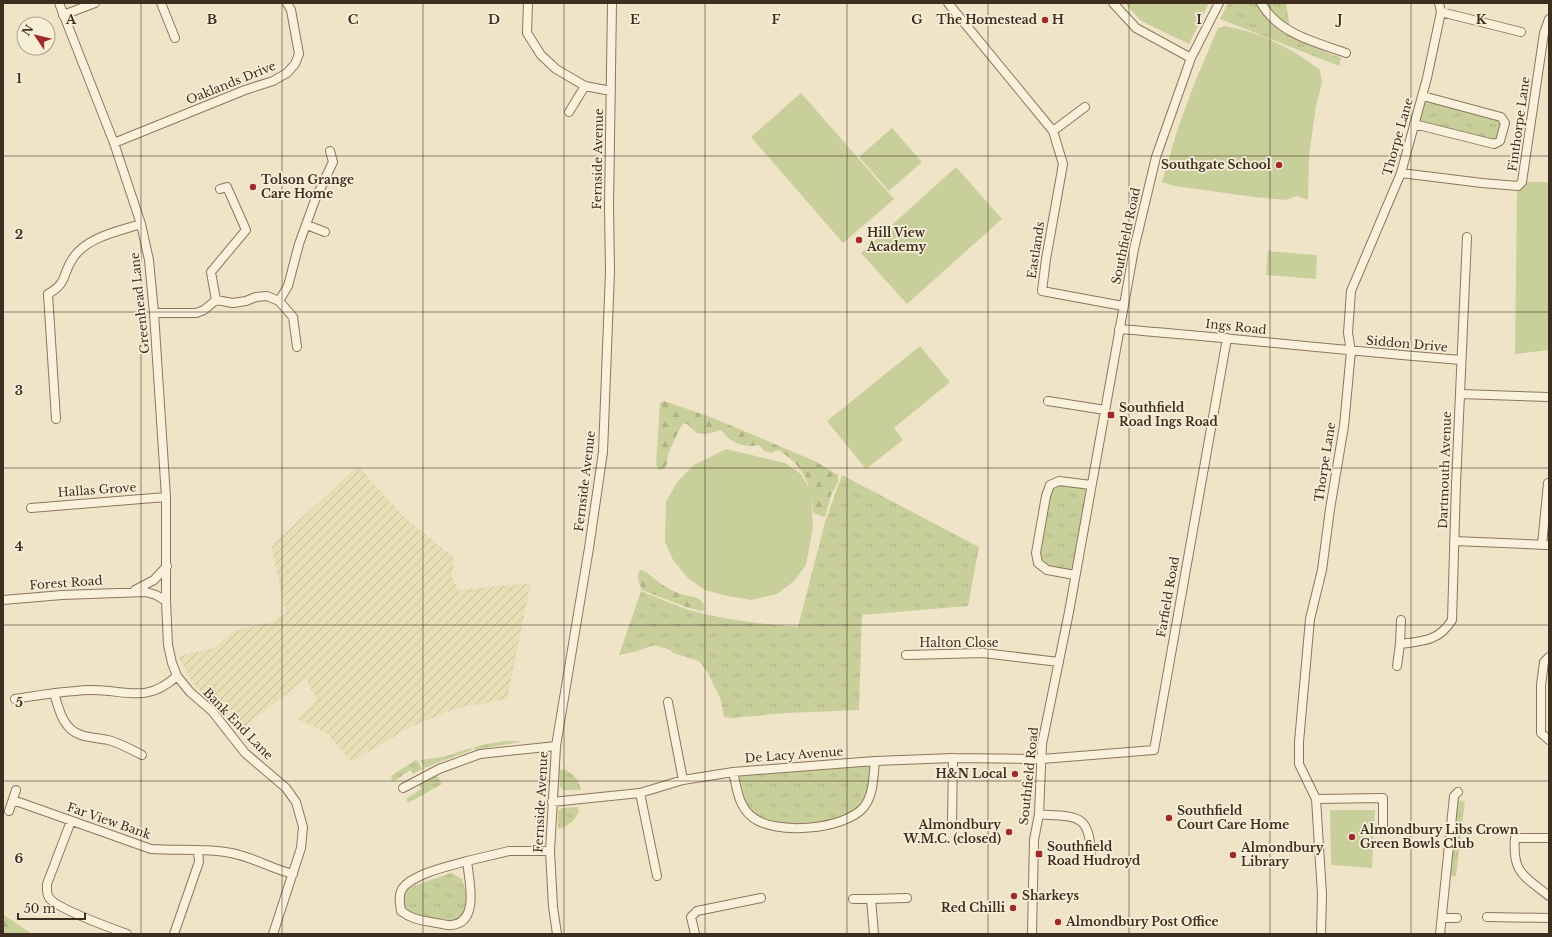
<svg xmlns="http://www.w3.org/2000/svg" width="1552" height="937" font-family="'Libre Baskerville',serif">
<defs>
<pattern id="farmland-furrows" width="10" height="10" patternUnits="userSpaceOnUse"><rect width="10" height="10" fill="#e6deb5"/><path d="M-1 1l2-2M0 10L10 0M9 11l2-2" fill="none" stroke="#c6bf9b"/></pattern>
<pattern id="grass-tufts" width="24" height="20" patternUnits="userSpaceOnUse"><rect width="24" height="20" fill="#c9cf9b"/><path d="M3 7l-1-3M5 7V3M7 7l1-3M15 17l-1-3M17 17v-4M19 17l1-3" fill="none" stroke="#aeb285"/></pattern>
<pattern id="forest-firs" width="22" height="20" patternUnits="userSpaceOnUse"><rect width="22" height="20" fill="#c9cf9b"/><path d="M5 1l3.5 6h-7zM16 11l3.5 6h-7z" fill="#aeb285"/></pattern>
</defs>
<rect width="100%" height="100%" fill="#f0e4c8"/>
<!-- farmland -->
<path fill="url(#farmland-furrows)" d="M358 466 405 518 454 558 452 578 458 590 531 583 507 699 457 708 410 727 351 762 328 734 297 719 317 700 306 679 239 731 219 707 195 686 178 656 214 648 235 630 269 623 286 613 271 546Z"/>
<!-- grass -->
<path fill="url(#grass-tufts)" d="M1228 3H1257C1276 36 1308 45 1341 58L1339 66 1220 19Z
M1265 3H1286L1290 28 1269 10Z
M1423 96 1501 117 1505 123 1494 144 1414 124Z
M842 475 979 547 968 606 862 615 859 710 787 713 731 718 724 717 721 700 708 673 699 661 673 653 670 650 655 645 634 652 619 655 641 591C654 596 667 602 680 607 714 619 762 624 798 627L825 522Z
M1050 485H1091L1074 577 1038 563Z
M505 741H524L475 750 474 747 492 743Z
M471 748 472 750 424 768 420 760 443 757Z
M415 760 418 761 422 769 413 774 410 770 393 782 391 776Z
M875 761 863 808 846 819 795 828 752 817 741 803 733 772Z
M564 769C574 774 579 780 581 790H563L560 786 559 770Z
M437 775 442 784 408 803 406 799 421 789 419 785Z
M1457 800 1465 801 1456 876 1448 875Z
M578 807 579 812C574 821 568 827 558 829V811L562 808Z
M451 873 462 879 468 899 464 915 450 923 411 917 403 906V894L413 886Z"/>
<!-- forest -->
<path fill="url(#forest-firs)" d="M664 401 708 416 815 461 838 475V482L831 495 825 517 820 516 813 512C812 484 802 464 778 450L771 453 764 451 759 445C750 447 739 446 731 440 726 437 726 434 720 430 709 434 701 437 692 429 689 426 688 424 684 423L680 428 668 454 667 464 664 469 659 470 656 465 660 403Z
M640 570C647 571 650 576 656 580 662 585 670 590 678 593 688 598 703 594 705 609L702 611 686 607 642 590C639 583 636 576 640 570Z
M3 914 4 915 32 934H3Z"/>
<!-- green -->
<path fill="#c9cf9b" d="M1125 3H1209L1189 44 1141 21Z
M1225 26C1262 33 1290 47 1320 70L1322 83 1316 106 1309 156 1308 200 1297 196 1285 200 1254 197 1175 186 1162 182 1178 128 1195 82 1218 28Z
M801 93 894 199 843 243 751 137Z
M892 128 922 162 889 191 859 157Z
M956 167 1002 219 907 304 861 253Z
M1528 182H1549V350L1515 354 1517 192Z
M1268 251 1317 255 1316 279 1266 275Z
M920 346 950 382 894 428 903 440 866 469 827 421Z
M726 449 785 463 801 474 811 491 813 527 806 565 794 581 777 594 752 600 727 596 705 590 688 578 673 560 665 542 666 502 678 481 694 465Z
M1330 810H1375L1372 868 1331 865Z"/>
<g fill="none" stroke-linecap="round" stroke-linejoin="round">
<defs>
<path id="minor" d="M59 3 114 143 141 224 149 260 154 313 166 497V601L168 645 172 663 177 676 190 692 212 711 245 753 286 788 296 802 303 827 301 848 273 934
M161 3 175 38
M528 3 527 33 541 55 556 69 585 86 611 91
M948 3 1053 131 1063 164 1046 259 1042 291 1123 306
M1113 3 1136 28 1191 58
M1261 3C1279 34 1315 42 1346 53
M1441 12 1521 32
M63 15 95 3
M569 112 585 86
M1414 124 1494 144 1500 141 1505 123 1501 117 1423 96
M1053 131 1085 107
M114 143 245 90 273 81 287 73 295 64 299 54 291 10 287 3
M1401 173 1482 183 1518 186 1522 182 1544 33 1549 19
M307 225 325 232
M216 300 211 272 246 230 227 187 220 189
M279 301 288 286 299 244 315 200 333 162 330 151
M154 313H196L204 310 216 300 233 303 246 301 256 297 267 296 279 301 293 317 297 347
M1119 329C1233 338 1347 351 1461 360
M1460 394 1549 397
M1048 401 1105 410
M56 419 48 294C68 283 62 274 73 258 87 237 119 231 141 224
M31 508 166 497
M1454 541 1549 545
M1542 545 1548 483
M1075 575 1047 570 1038 563 1036 553 1046 496 1050 485 1059 481 1091 485
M135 590 154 580 167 566
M3 600 62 595 146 592 156 595 166 601
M1400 644 1401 620
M906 655 983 653 1059 662
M1549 657 1544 662 1541 685V733L1549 740
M1397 666 1400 644C1423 641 1439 641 1452 620L1456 484 1467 237
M54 693C59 710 63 729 81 735 90 738 100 738 108 740 120 743 132 750 142 755
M15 699C40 695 64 691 89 690 125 689 145 705 177 676
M668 702 683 780
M733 772C737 788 738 805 751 816 773 836 845 830 864 807 874 794 873 777 875 761
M403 788 439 769 480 754 556 746
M640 793 657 876
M1316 799 1383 798V829
M13 800 151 849C178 851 205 848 231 853 253 857 272 869 293 874
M552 802 640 793 683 780 733 772 875 761 953 758 1042 759 1154 750 1227 338
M9 811 16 790
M1039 814C1073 818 1089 810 1091 853
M71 821 47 884C47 889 46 894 50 899 60 910 111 928 127 934
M952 823 953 758
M1549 838H1515C1512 873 1524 876 1549 896
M467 861C449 866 412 874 402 889 398 896 400 904 401 911 413 920 421 920 436 923 440 923 446 926 451 925 480 923 469 880 467 861L509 851H550
M853 899H871
M1487 917 1549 918
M1442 918H1457
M174 934 199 862 198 850
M557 934 553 907 550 851 556 746 589 548 603 452 610 271 609 207 612 3
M695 934 691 917 697 911 761 898
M874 934 871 899 907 898
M1032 934 1034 840 1039 814 1042 744 1069 612 1134 249 1156 157 1191 58 1219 3
M1321 934 1322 894 1316 799 1299 764V742L1310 619 1322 570 1330 509 1344 426 1351 351 1348 333 1351 291 1401 173 1427 78 1441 12 1439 3
M1440 934 1454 796 1458 792"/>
</defs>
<!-- minor casing -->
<use href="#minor" stroke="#8d765c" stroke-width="10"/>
<!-- minor -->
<use href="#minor" stroke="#faf1dc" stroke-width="8"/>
</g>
<!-- grid -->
<path fill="none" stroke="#3d2e20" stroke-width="1" stroke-opacity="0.55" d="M141 3V934M282 3V934M423 3V934M564 3V934M705 3V934M847 3V934M988 3V934M1129 3V934M1270 3V934M1411 3V934M3 156H1549M3 312H1549M3 468H1549M3 625H1549M3 781H1549"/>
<!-- markers -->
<g fill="#9e2a2b" stroke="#f7eed8" stroke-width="1.5">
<circle cx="1045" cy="20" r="4"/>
<circle cx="1279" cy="165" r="4"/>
<circle cx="253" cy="187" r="4"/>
<circle cx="859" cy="240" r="4"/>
<rect x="1107" y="411" width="8" height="8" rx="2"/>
<circle cx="1015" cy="774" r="4"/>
<circle cx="1169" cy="818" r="4"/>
<circle cx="1009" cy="832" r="4"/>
<circle cx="1352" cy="837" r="4"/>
<rect x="1035" y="850" width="8" height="8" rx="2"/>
<circle cx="1233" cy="855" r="4"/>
<circle cx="1014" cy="896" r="4"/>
<circle cx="1013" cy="908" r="4"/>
<circle cx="1058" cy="922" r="4"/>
</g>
<g text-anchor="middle" stroke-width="3.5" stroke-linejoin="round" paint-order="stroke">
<!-- poi labels -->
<g font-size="12" font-weight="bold" fill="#3d2e20" stroke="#f7eed8" text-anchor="start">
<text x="1037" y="24" text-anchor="end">The Homestead</text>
<text x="1271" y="169" text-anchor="end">Southgate School</text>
<text x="261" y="184">Tolson Grange<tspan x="261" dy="14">Care Home</tspan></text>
<text x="867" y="237">Hill View<tspan x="867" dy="14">Academy</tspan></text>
<text x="1119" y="412">Southfield<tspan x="1119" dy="14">Road Ings Road</tspan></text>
<text x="1007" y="778" text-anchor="end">H&amp;N Local</text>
<text x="1177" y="815">Southfield<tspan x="1177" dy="14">Court Care Home</tspan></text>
<text x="1001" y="829" text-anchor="end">Almondbury<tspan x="1001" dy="14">W.M.C. (closed)</tspan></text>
<text x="1360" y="834">Almondbury Libs Crown<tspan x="1360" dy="14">Green Bowls Club</tspan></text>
<text x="1047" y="851">Southfield<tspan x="1047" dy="14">Road Hudroyd</tspan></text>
<text x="1241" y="852">Almondbury<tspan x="1241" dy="14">Library</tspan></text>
<text x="1022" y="900">Sharkeys</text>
<text x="1005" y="912" text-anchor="end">Red Chilli</text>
<text x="1066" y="926">Almondbury Post Office</text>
</g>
<!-- street labels -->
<g font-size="12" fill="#3d2e20" stroke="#f7eed8">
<text transform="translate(231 83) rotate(-22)" y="4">Oaklands Drive</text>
<text transform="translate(1519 124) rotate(-82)" y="4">Finthorpe Lane</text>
<text transform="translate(1398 137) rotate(-74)" y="4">Thorpe Lane</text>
<text transform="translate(598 159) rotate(-89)" y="4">Fernside Avenue</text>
<text transform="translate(1126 236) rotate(-78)" y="4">Southfield Road</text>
<text transform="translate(1036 250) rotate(-81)" y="4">Eastlands</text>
<text transform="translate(140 303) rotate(-96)" y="4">Greenhead Lane</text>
<text transform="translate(1236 327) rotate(6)" y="4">Ings Road</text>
<text transform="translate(1407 344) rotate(5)" y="4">Siddon Drive</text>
<text transform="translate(1325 462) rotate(-81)" y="4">Thorpe Lane</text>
<text transform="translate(1445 470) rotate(-88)" y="4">Dartmouth Avenue</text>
<text transform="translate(585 481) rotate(-83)" y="4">Fernside Avenue</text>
<text transform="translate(97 490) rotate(-4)" y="4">Hallas Grove</text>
<text transform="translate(66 583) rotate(-4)" y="4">Forest Road</text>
<text transform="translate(1168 597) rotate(-80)" y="4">Farfield Road</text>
<text x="959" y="647">Halton Close</text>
<text transform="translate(238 724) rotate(46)" y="4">Bank End Lane</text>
<text transform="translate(794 755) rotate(-4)" y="4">De Lacy Avenue</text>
<text transform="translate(1029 776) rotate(-84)" y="4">Southfield Road</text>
<text transform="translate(541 802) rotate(-87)" y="4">Fernside Avenue</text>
<text transform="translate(109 821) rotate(19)" y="4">Far View Bank</text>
</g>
</g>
<g font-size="13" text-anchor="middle" font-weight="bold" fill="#3d2e20" stroke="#f7eed8" stroke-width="3.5" stroke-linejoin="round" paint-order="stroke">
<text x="71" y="24">A</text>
<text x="212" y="24">B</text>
<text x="353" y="24">C</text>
<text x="494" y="24">D</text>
<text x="635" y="24">E</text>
<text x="776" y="24">F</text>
<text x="917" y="24">G</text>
<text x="1058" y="24">H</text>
<text x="1199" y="24">I</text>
<text x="1340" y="24">J</text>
<text x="1481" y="24">K</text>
<text x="19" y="83">1</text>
<text x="19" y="239">2</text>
<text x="19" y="395">3</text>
<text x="19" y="551">4</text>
<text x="19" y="707">5</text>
<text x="19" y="863">6</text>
</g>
<!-- border -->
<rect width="1552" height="937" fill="none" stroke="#3d2e20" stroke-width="8"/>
<!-- north arrow -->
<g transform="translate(36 36) rotate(305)"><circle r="19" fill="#f7eed8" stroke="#ada18e"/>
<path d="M0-3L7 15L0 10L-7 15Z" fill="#9e2a2b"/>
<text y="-6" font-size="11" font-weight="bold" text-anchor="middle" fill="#3d2e20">N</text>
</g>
<!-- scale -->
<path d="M18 913v6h67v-6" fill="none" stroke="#3d2e20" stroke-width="2"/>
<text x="24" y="913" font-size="12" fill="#3d2e20" stroke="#f7eed8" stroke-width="3" paint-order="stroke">50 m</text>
</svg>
